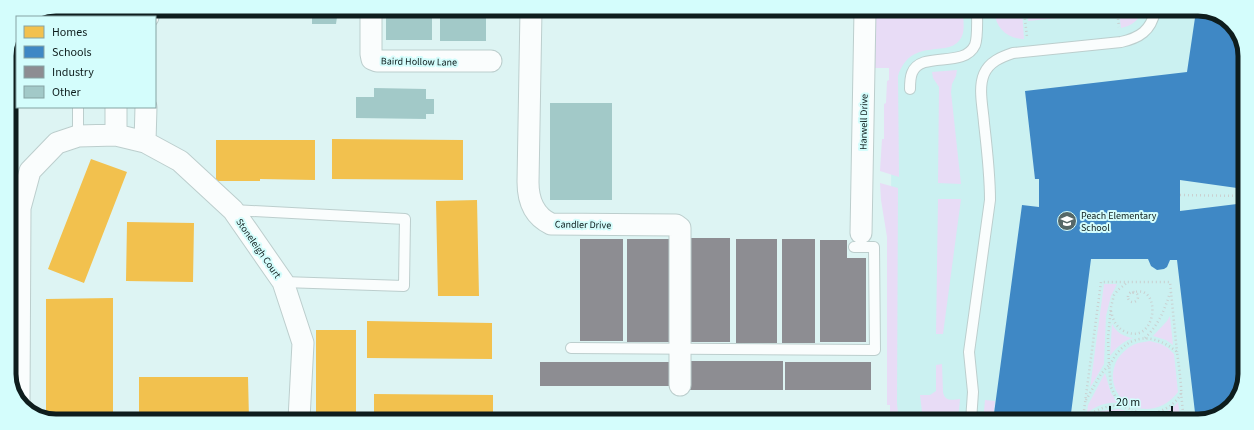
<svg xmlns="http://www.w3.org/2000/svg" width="1254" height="430" font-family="'Source Sans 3',sans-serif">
<rect width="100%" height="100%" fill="#ddf4f3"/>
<!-- built -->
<path fill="#cbf1f1" d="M892 11H1213L1235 27 1245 53 1243 389 1227 411 1198 421 890 420Z"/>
<!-- green -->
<path fill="#e8dcf6" d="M875 11H963C963 19 965 29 962 36 951 61 912 34 898 76L899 177 880 171 882 139H884V104L886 103 887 81 889 80V68H874Z
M994 11H1022L1024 39C1007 39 996 28 994 11Z
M1027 11H1077L1078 16 1028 21Z
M1119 11H1143C1138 21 1131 26 1121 28Z
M957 70 956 76 952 84 951 92 961 184 938 183 939 87 933 78 932 72Z
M1244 132V182L1237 181Z
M880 183 898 188 897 404 899 420H890V405H887V237L881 200Z
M938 199H961L943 334H936Z
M1244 208 1243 259 1237 209Z
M1104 284H1117L1111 296 1106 316 1104 364 1090 388Z
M1170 316 1173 345 1166 340 1153 336 1167 321Z
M1112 324C1116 332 1124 337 1133 338 1123 341 1116 348 1110 356Z
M1150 341 1161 344 1168 348 1174 354 1178 392C1149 430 1098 398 1117 360 1122 352 1129 346 1138 343 1142 342 1146 342 1150 341Z
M942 364 943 392C945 402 952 400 960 399L958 420H923L920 395H930L936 391V365Z
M1105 373 1111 393 1118 403C1106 402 1096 406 1087 413L1088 405Z
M985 400 995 401 993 421H983Z
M1178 402 1181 421H1150L1146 416C1159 416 1170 412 1178 402Z
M1119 409 1130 412 1141 421H1087L1101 411Z"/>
<!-- homes -->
<path fill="#f2c14e" d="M17 36V102H12V132H9V53Z
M332 139 463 140V180L332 179Z
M216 140H315V180L260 179V181H216Z
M91 159 127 172 84 283 48 269Z
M477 200 479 296H438L436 201Z
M127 222 194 223 193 282 126 281Z
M113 298V415L46 416V299Z
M367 321 492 323V359L367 358Z
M316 330H356V419H316Z
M139 377H248L249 419H139Z
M374 394 493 395V420L374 419Z"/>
<!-- schools -->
<path fill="#3f88c5" d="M1196 11H1213L1235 27 1245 53 1244 132 1237 188 1180 180V211L1237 204 1243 259V389L1227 411 1196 421 1177 260H1170L1167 267 1164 269 1157 270 1151 266 1148 259H1091L1070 421H993L1022 205 1039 207V179H1035L1025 91 1187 72Z"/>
<!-- industry -->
<path fill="#8d8d92" d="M688 238H730V342H688Z
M580 239H623V341H580Z
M627 239H669V342H627Z
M736 239H777V343H736Z
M782 239H815V343H782Z
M820 240H847V258H866V342H820Z
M687 361H783V390H687Z
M540 362H669V386H540Z
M785 362H871V390H785Z"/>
<!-- building -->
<path fill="#a2c9c8" d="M312 10H338L336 24H312Z
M386 10H432V40H386Z
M440 10H486V41H440Z
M374 88 426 89V99H434V114H426V119L356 118V97H374Z
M550 103H612V200H550Z"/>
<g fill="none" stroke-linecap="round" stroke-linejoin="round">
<defs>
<path id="service" d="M641 12H726L727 10
M79 17V9
M910 89C910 84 910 78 912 73 921 50 964 69 975 45 978 37 977 20 977 11
M78 136V107
M233 210 405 219 404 286 283 282
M571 348 875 350 874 247H854
M971 421 973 392 969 352 990 200C990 174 987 149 984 123 983 108 978 88 984 74 989 62 1001 57 1013 53L1121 42C1139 38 1151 31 1155 11"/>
<path id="minor" d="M371 10V54L372 59 377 61H491
M531 10 528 182C528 200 534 216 551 224L676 225 680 228V385
M118 17V9
M148 17V9
M116 135V107
M145 142 146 107
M861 233 865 11
M19 403 20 208 30 171 57 143 78 136 116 135 145 142 180 161 233 210 283 282 303 343 299 419"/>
</defs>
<!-- service casing -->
<use href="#service" stroke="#bccecd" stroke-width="12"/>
<!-- minor casing -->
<use href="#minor" stroke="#bccecd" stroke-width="23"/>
<!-- path -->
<path stroke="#cad0d0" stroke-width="2.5" stroke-dasharray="1 3" stroke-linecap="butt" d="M1024 11 1027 37
M1117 11 1119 27
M1180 195 1244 196
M1128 297a5 5 0 1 1 10 0a5 5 0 1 1-10 0Z
M1111 311C1113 320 1116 328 1126 332 1158 345 1162 281 1132 293
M1145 338C1159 324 1164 311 1170 293
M1181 393 1184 421
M1086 400 1101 374 1109 365 1108 338 1111 307 1114 295 1118 290 1128 282
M1126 407 1116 398 1111 387 1109 365C1113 361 1114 356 1118 352 1136 332 1158 336 1177 352 1178 359 1182 388 1181 393 1177 404 1161 413 1150 413 1144 414 1138 412 1132 410
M1137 413 1145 421
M1083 418 1101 282H1170L1177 352
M1083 421V418C1099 409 1113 400 1132 410"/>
<!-- service -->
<use href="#service" stroke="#fafdfd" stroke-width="10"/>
<!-- minor -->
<use href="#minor" stroke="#fafdfd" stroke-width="21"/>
</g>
<!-- icons -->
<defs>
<symbol id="school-disc" viewBox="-11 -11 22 22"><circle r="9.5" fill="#566868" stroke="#d4fdfc"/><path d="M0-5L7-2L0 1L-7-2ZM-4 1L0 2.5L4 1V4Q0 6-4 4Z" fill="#fff"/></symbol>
</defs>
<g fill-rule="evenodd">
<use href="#school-disc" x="1056" y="210" width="22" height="22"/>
</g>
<g text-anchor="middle" stroke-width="4" stroke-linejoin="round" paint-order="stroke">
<!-- street labels -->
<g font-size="10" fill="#0e1d1d" stroke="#d4fdfc">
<text transform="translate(419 61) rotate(1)" y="4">Baird Hollow Lane</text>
<text transform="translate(863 122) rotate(-89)" y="4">Harwell Drive</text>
<text transform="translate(583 224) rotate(1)" y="4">Candler Drive</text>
<text transform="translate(259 248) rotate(55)" y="4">Stoneleigh Court</text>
</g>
<!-- poi labels -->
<g font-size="10" fill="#0e1d1d" stroke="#d4fdfc" text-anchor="start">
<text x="1081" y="219">Peach Elementary<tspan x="1081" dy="12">School</tspan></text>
</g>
</g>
<!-- crop -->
<path d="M0 0H1254V430H0ZM56 16H1198A40 40 0 0 1 1238 56V374A40 40 0 0 1 1198 414H56A40 40 0 0 1 16 374V56A40 40 0 0 1 56 16Z" fill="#d4fdfc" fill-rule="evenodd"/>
<path fill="none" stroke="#0e1d1d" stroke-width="5" d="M56 16H1198A40 40 0 0 1 1238 56V374A40 40 0 0 1 1198 414H56A40 40 0 0 1 16 374V56A40 40 0 0 1 56 16Z"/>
<!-- legend -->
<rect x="16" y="16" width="140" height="92" fill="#d4fdfc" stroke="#85a3a3"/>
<rect x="24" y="26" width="20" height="12" fill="#f2c14e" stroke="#85a3a3"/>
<text x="52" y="36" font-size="12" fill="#0e1d1d">Homes</text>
<rect x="24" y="46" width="20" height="12" fill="#3f88c5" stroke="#85a3a3"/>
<text x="52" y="56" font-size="12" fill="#0e1d1d">Schools</text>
<rect x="24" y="66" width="20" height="12" fill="#8d8d92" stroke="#85a3a3"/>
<text x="52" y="76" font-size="12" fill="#0e1d1d">Industry</text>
<rect x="24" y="86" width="20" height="12" fill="#a2c9c8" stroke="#85a3a3"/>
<text x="52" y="96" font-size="12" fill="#0e1d1d">Other</text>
<!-- scale -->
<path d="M1110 406v6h62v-6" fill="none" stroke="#0e1d1d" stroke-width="2"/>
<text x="1116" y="406" font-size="12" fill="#0e1d1d" stroke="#d4fdfc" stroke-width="3" paint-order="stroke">20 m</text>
</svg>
